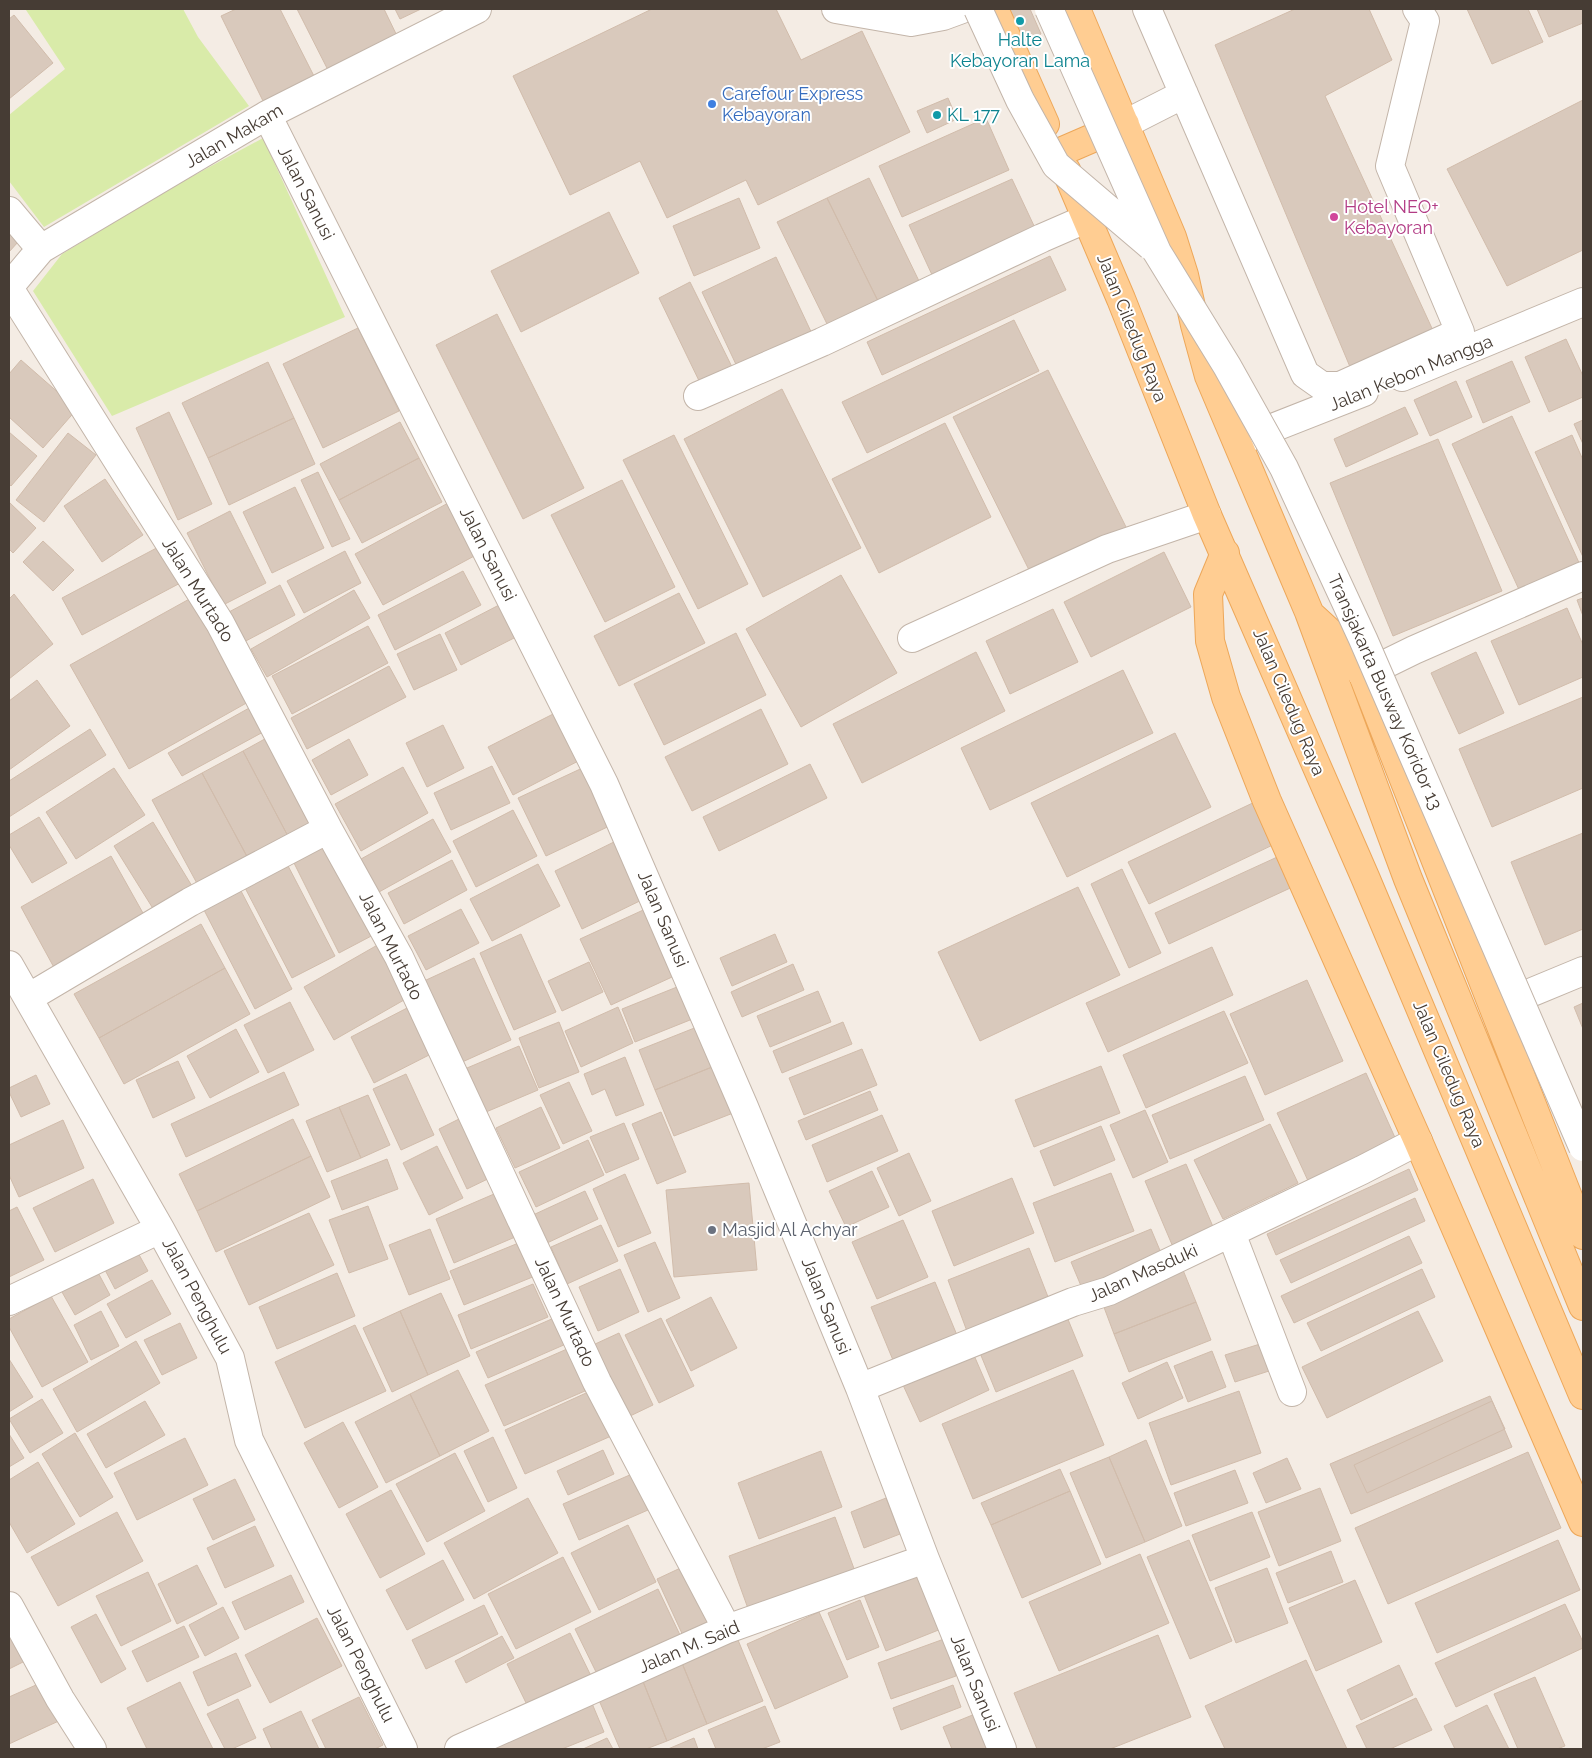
<svg xmlns="http://www.w3.org/2000/svg" width="1592" height="1758" font-family="Raleway,sans-serif">
<rect width="100%" height="100%" fill="#f4ece4"/>
<!-- green -->
<path fill="#d9eba9" d="M28 9H183L198 37 249 106 44 227 9 181V115L65 69 26 10Z
M263 138 345 317 112 416 33 291 62 254 167 190Z"/>
<!-- building -->
<path fill="#d9c9bc" stroke="#d1bcab" d="M236 9H280L317 82 266 107 221 16Z
M297 9H384L399 40 330 74Z
M395 9H421L400 19Z
M652 9H776L801 60 862 31 910 132 758 205 746 180 667 218 640 161 570 195 513 76Z
M999 9H1030L1041 34 1014 45Z
M1295 9H1369L1392 60 1325 96 1436 337 1353 374 1215 45Z
M1467 9H1528L1543 42 1492 64Z
M1537 9H1583V23L1549 37Z
M14 15 53 63 9 99V19Z
M948 98 957 119 927 133 917 111Z
M1583 100V250L1507 286 1447 169Z
M986 118 1009 170 902 217 879 166Z
M869 178 919 281 878 301 827 198Z
M1012 179 1036 230 933 277 909 225Z
M739 198 760 248 694 276 673 226Z
M827 198 878 301 828 326 777 222Z
M609 212 639 273 521 332 491 271Z
M9 233 18 242 9 252Z
M1050 256 1066 290 882 375 867 342Z
M776 257 814 338 740 373 702 292Z
M690 282 735 373 703 389 659 298Z
M497 314 584 488 523 519 436 345Z
M1014 320 1039 371 867 453 842 402Z
M358 328 399 411 323 448 283 364Z
M1566 339 1583 376V397L1549 412 1525 357Z
M21 360 77 409 43 448 9 417V374Z
M1512 361 1530 402 1483 423 1466 381Z
M268 362 294 418 208 458 182 403Z
M1048 370 1129 533 1034 580 953 417Z
M1456 381 1472 417 1430 436 1414 400Z
M782 389 861 548 763 597 684 439Z
M1405 407 1418 434 1346 467 1334 439Z
M169 412 212 504 178 520 136 428Z
M1512 416 1581 567 1521 594 1452 444Z
M294 418 315 464 229 505 208 458Z
M1583 420V444L1574 424Z
M400 422 419 458 339 500 320 464Z
M945 423 991 517 879 573 832 479Z
M9 432 37 456 11 486 9 484Z
M68 433 96 455 44 522 16 500Z
M674 435 748 584 698 609 623 460Z
M1572 435 1583 460V557L1535 452Z
M1438 439 1502 591 1393 636 1330 483Z
M419 458 442 502 362 543 339 500Z
M318 472 350 539 332 547 301 480Z
M105 479 143 535 102 562 64 506Z
M622 480 675 587 605 622 551 515Z
M295 487 324 548 272 573 243 512Z
M9 502 36 528 13 553 9 549Z
M450 502 478 554 383 605 355 554Z
M230 511 266 583 223 605 187 533Z
M43 541 74 570 53 591 23 562Z
M166 543 186 580 82 635 62 598Z
M345 551 361 583 304 613 287 581Z
M1164 552 1191 607 1091 657 1064 602Z
M463 571 481 605 395 650 378 615Z
M841 575 897 673 801 727 746 629Z
M280 585 295 615 242 643 227 613Z
M354 590 370 618 267 677 251 649Z
M679 593 705 643 619 686 594 636Z
M14 594 53 644 9 679V599Z
M193 597 250 701 129 769 70 665Z
M1583 598V616L1577 600Z
M501 604 518 636 461 665 445 633Z
M1567 608 1583 645V677L1519 705 1491 641Z
M1053 609 1078 662 1010 694 986 641Z
M368 626 388 663 292 714 272 676Z
M736 633 766 695 664 745 634 684Z
M440 634 457 670 414 690 397 654Z
M976 652 1005 711 862 783 833 724Z
M1476 652 1504 713 1459 734 1431 673Z
M389 666 406 697 307 749 291 718Z
M1123 670 1153 733 990 810 961 748Z
M37 680 70 726 9 770V701Z
M1583 697V788L1492 827 1459 749Z
M251 707 265 731 182 776 168 753Z
M761 709 788 764 692 811 665 757Z
M561 710 586 757 513 795 488 747Z
M443 725 464 768 427 787 406 743Z
M90 729 106 755 9 817V781Z
M1175 733 1211 807 1067 877 1031 803Z
M272 735 320 824 290 840 243 751Z
M349 739 368 775 331 795 312 760Z
M243 751 290 840 250 862 202 773Z
M591 764 618 822 546 856 518 798Z
M810 764 827 798 719 851 703 817Z
M492 766 510 803 451 830 434 793Z
M403 767 428 813 361 851 335 804Z
M114 768 145 815 76 859 46 812Z
M202 773 250 862 200 889 152 800Z
M1259 800 1279 842 1149 904 1128 862Z
M513 810 537 856 476 887 453 841Z
M39 817 67 863 32 883 9 845V835Z
M433 819 451 852 379 892 361 859Z
M153 822 195 891 157 915 114 846Z
M1583 833V929L1545 945 1511 862Z
M622 838 650 896 582 929 555 871Z
M332 843 377 933 339 953 294 863Z
M1286 853 1299 884 1169 944 1155 913Z
M111 856 148 922 57 973 21 907Z
M452 860 467 890 404 924 388 893Z
M286 862 335 956 292 978 243 884Z
M538 864 560 906 492 941 470 899Z
M1122 869 1161 953 1129 968 1091 884Z
M1078 887 1120 975 980 1041 938 952Z
M241 891 292 989 255 1009 204 910Z
M652 906 683 972 611 1005 580 939Z
M461 909 479 943 426 970 408 936Z
M201 924 225 968 99 1038 74 994Z
M521 934 556 1012 514 1030 480 953Z
M775 934 787 962 732 986 720 958Z
M381 943 411 996 334 1040 304 987Z
M1212 947 1233 995 1108 1052 1086 1003Z
M474 958 511 1040 460 1063 424 981Z
M589 962 603 992 562 1011 548 981Z
M793 964 804 990 742 1017 731 992Z
M225 968 250 1014 124 1084 99 1038Z
M1307 980 1343 1061 1265 1095 1230 1014Z
M682 985 695 1018 635 1042 622 1009Z
M818 991 831 1022 770 1047 757 1016Z
M290 1002 314 1050 268 1073 244 1025Z
M1583 1003V1029L1574 1007Z
M409 1007 433 1053 374 1083 351 1037Z
M618 1007 633 1043 581 1067 565 1031Z
M1224 1011 1248 1063 1146 1108 1123 1055Z
M559 1022 579 1072 539 1088 519 1038Z
M843 1022 852 1044 782 1073 773 1051Z
M707 1023 722 1063 655 1090 639 1050Z
M236 1029 259 1072 210 1098 187 1056Z
M519 1046 538 1090 486 1112 467 1068Z
M862 1049 877 1085 804 1115 789 1078Z
M625 1057 644 1105 616 1116 605 1089 592 1095 584 1074Z
M178 1061 195 1098 153 1118 136 1080Z
M722 1063 741 1110 674 1136 655 1090Z
M1101 1066 1120 1113 1034 1147 1015 1100Z
M284 1072 299 1105 186 1157 171 1124Z
M1366 1073 1397 1142 1309 1183 1277 1113Z
M406 1074 434 1135 401 1150 373 1089Z
M36 1075 50 1104 21 1117 9 1092V1088Z
M1245 1076 1264 1120 1170 1159 1152 1115Z
M569 1082 592 1131 563 1144 540 1095Z
M870 1091 878 1110 806 1140 798 1121Z
M368 1095 390 1145 361 1158 339 1107Z
M339 1107 361 1158 327 1172 306 1121Z
M541 1107 560 1148 515 1168 496 1128Z
M1145 1110 1168 1162 1133 1178 1110 1125Z
M661 1112 686 1172 657 1184 632 1124Z
M467 1115 496 1175 467 1189 439 1129Z
M882 1115 898 1151 827 1182 812 1145Z
M293 1119 311 1156 197 1211 179 1174Z
M63 1120 84 1168 19 1197 9 1175V1145Z
M624 1123 639 1159 606 1173 590 1137Z
M1270 1124 1298 1183 1223 1219 1194 1160Z
M1101 1126 1115 1160 1054 1186 1040 1151Z
M588 1140 604 1175 536 1207 519 1172Z
M437 1146 463 1198 429 1215 403 1163Z
M909 1153 931 1201 899 1216 877 1168Z
M311 1156 330 1197 216 1252 197 1211Z
M387 1159 398 1189 342 1210 331 1181Z
M1186 1164 1214 1229 1173 1247 1145 1181Z
M1409 1169 1418 1190 1276 1255 1267 1234Z
M872 1171 889 1207 846 1227 829 1191Z
M1111 1173 1134 1231 1055 1262 1033 1203Z
M625 1174 651 1233 618 1247 593 1189Z
M1012 1178 1034 1233 954 1266 932 1211Z
M93 1179 114 1223 55 1252 33 1208Z
M749 1183 757 1270 674 1277 666 1190Z
M501 1191 520 1235 454 1263 436 1219Z
M585 1191 598 1219 547 1243 533 1215Z
M1415 1198 1425 1221 1291 1283 1280 1260Z
M368 1206 388 1259 349 1273 329 1220Z
M17 1207 44 1260 9 1277V1211Z
M309 1213 334 1265 249 1305 224 1251Z
M903 1220 928 1277 877 1299 852 1242Z
M601 1225 618 1261 567 1284 551 1247Z
M430 1229 450 1279 409 1295 389 1245Z
M1151 1229 1164 1260 1084 1293 1071 1262Z
M1409 1236 1422 1263 1294 1323 1281 1296Z
M521 1242 535 1276 464 1305 450 1271Z
M655 1242 680 1298 648 1312 624 1255Z
M1029 1248 1050 1302 968 1334 948 1280Z
M137 1251 148 1271 115 1289 104 1268Z
M94 1265 110 1295 75 1315 58 1285Z
M620 1269 639 1312 598 1331 579 1287Z
M1422 1269 1435 1297 1321 1351 1307 1323Z
M1183 1270 1196 1302 1114 1334 1102 1302Z
M337 1273 355 1316 277 1349 259 1307Z
M152 1280 171 1314 126 1338 107 1304Z
M935 1282 959 1340 895 1365 871 1307Z
M533 1284 548 1317 471 1349 458 1315Z
M441 1293 470 1356 428 1375 400 1311Z
M51 1296 88 1362 42 1387 9 1327V1319Z
M711 1297 737 1348 691 1371 666 1320Z
M1196 1302 1211 1340 1129 1372 1114 1334Z
M101 1311 119 1346 91 1360 74 1325Z
M400 1311 428 1375 392 1392 363 1328Z
M1418 1311 1443 1361 1327 1418 1302 1367Z
M1067 1317 1083 1356 996 1392 980 1353Z
M554 1318 566 1344 488 1378 476 1352Z
M661 1318 694 1386 659 1403 625 1335Z
M180 1323 197 1358 162 1375 144 1340Z
M355 1325 386 1391 305 1428 275 1362Z
M619 1333 653 1405 628 1417 593 1345Z
M136 1341 160 1383 77 1432 53 1389Z
M1260 1344 1269 1371 1235 1382 1225 1355Z
M567 1349 585 1391 504 1426 485 1385Z
M1212 1351 1226 1387 1188 1402 1174 1366Z
M973 1353 989 1390 920 1422 903 1385Z
M9 1359 33 1397 9 1412Z
M1167 1362 1183 1398 1138 1419 1122 1383Z
M458 1370 489 1431 440 1456 410 1394Z
M1073 1370 1104 1445 973 1499 942 1424Z
M597 1388 618 1433 525 1474 505 1430Z
M1239 1391 1261 1453 1171 1485 1149 1423Z
M410 1394 440 1456 386 1483 355 1422Z
M1490 1396 1512 1447 1351 1514 1330 1464Z
M42 1399 63 1433 30 1453 9 1419Z
M145 1401 165 1435 106 1468 87 1434Z
M1492 1401 1505 1429 1367 1493 1354 1465Z
M343 1422 378 1487 339 1508 304 1443Z
M75 1433 113 1497 80 1517 42 1454Z
M9 1434 24 1458 9 1467Z
M493 1437 517 1488 488 1502 464 1451Z
M185 1438 208 1485 137 1520 114 1473Z
M1146 1440 1182 1526 1145 1542 1109 1457Z
M603 1450 614 1474 568 1495 557 1471Z
M821 1451 842 1507 759 1539 738 1483Z
M1528 1452 1561 1528 1388 1604 1355 1528Z
M455 1453 485 1511 427 1542 396 1484Z
M1109 1457 1145 1542 1106 1558 1070 1473Z
M1287 1458 1301 1489 1266 1503 1253 1473Z
M38 1462 75 1524 27 1553 9 1522V1480Z
M1060 1469 1070 1491 991 1525 981 1503Z
M1235 1470 1248 1503 1186 1526 1174 1493Z
M632 1474 648 1510 579 1540 563 1504Z
M235 1479 255 1520 213 1540 193 1499Z
M1320 1488 1341 1541 1279 1566 1258 1512Z
M391 1490 425 1554 380 1578 346 1514Z
M1070 1491 1101 1564 1022 1598 991 1525Z
M528 1498 558 1553 474 1599 444 1543Z
M886 1498 900 1534 864 1548 851 1512Z
M117 1512 143 1561 58 1606 31 1557Z
M1252 1512 1270 1557 1210 1581 1192 1535Z
M835 1517 856 1574 750 1614 729 1556Z
M628 1525 656 1582 599 1610 571 1553Z
M255 1526 274 1566 225 1588 207 1548Z
M1189 1540 1232 1641 1190 1659 1147 1557Z
M1558 1540 1580 1590 1437 1653 1415 1603Z
M1331 1551 1343 1582 1288 1603 1276 1573Z
M1140 1554 1169 1623 1059 1671 1029 1602Z
M563 1557 591 1612 516 1649 488 1594Z
M443 1560 464 1600 407 1630 386 1590Z
M689 1564 718 1624 685 1640 657 1579Z
M197 1565 217 1604 177 1624 158 1584Z
M1267 1568 1288 1623 1236 1643 1215 1588Z
M148 1572 171 1621 121 1646 96 1596Z
M918 1573 941 1629 886 1651 864 1595Z
M291 1575 304 1602 245 1630 232 1602Z
M1355 1580 1382 1642 1316 1671 1289 1608Z
M658 1589 681 1637 598 1676 575 1629Z
M860 1600 879 1647 847 1660 828 1613Z
M1565 1604 1583 1642V1648L1456 1707 1435 1663Z
M484 1605 498 1634 426 1669 412 1640Z
M223 1607 239 1638 205 1656 189 1625Z
M819 1612 848 1677 775 1709 747 1644Z
M96 1614 126 1669 101 1683 71 1627Z
M317 1618 342 1666 270 1703 245 1655Z
M9 1623 27 1660 9 1669Z
M184 1626 199 1657 147 1682 132 1651Z
M570 1633 593 1680 530 1711 507 1664Z
M1158 1635 1191 1717 1110 1749H1037L1014 1693Z
M502 1636 514 1658 466 1683 455 1661Z
M944 1639 956 1676 891 1699 878 1663Z
M738 1640 763 1701 707 1724 682 1663Z
M236 1653 251 1686 208 1706 193 1672Z
M1306 1660 1347 1749H1225L1205 1706Z
M682 1663 707 1724 667 1741 642 1679Z
M1399 1665 1413 1695 1361 1720 1347 1690Z
M1535 1677 1565 1746 1557 1749H1518L1494 1694Z
M642 1679 667 1741 646 1749H620L598 1698Z
M45 1681 63 1719 9 1744V1697Z
M180 1682 213 1749H147L127 1708Z
M953 1685 961 1707 901 1730 893 1708Z
M359 1697 383 1745 375 1749H326L312 1720Z
M1416 1698 1432 1730 1390 1749H1367L1356 1726Z
M238 1699 256 1738 232 1749H225L207 1714Z
M591 1701 604 1732 562 1749H475Z
M1487 1705 1509 1749H1455L1444 1726Z
M765 1706 780 1742 762 1749H716L708 1730Z
M301 1711 319 1749H272L263 1729Z
M975 1714 989 1749H952L943 1727Z
M607 1738 613 1749H583Z
M694 1738 698 1749H668Z"/>
<g fill="none" stroke-linecap="round" stroke-linejoin="round">
<defs>
<path id="minor" d="M836 9 911 22
M906 9 911 22 943 16 962 9
M1147 9 1305 374 1322 386H1340L1460 332 1390 166 1425 21 1417 9
M267 115 604 784 744 1107 860 1388 925 1559 1002 1749
M1125 124 1184 94
M9 211 41 249
M9 287 41 249 267 115 477 9
M9 288 220 623 328 829 399 957 597 1382 727 1629
M1402 377 1583 302
M698 396 822 342 1042 238 1088 218
M1242 440 1364 392
M912 638 1107 549 1207 515
M1363 675 1414 650 1583 576
M9 965 160 1229 230 1358 249 1440 403 1749
M28 998 190 902 328 829
M1496 1007 1583 971
M1231 1233 1292 1392
M9 1301 160 1229
M860 1388 1073 1302 1109 1291 1362 1170 1418 1141
M9 1606 60 1699 92 1749
M459 1749 727 1629 925 1559"/>
<path id="major" d="M994 9 1045 124
M1076 9 1172 237 1184 275 1195 325 1209 376 1309 612 1408 879 1583 1306
M1058 153 1125 124
M1066 170 1121 299 1207 515 1365 877 1583 1395
M1225 553 1208 594 1210 641 1226 697 1267 801 1418 1141 1583 1522
M1313 617 1338 640 1363 675 1583 1235"/>
</defs>
<!-- minor casing -->
<use href="#minor" stroke="#c3b5a9" stroke-width="30"/>
<!-- major casing -->
<use href="#major" stroke="#eda759" stroke-width="30"/>
<!-- minor -->
<use href="#minor" stroke="#fff" stroke-width="28"/>
<!-- major -->
<use href="#major" stroke="#ffcd92" stroke-width="28"/>
<defs>
<path id="minor-bridge" d="M978 9 1020 100 1056 165 1151 246
M1049 9 1157 252 1227 366 1284 468 1363 639 1583 1147"/>
</defs>
<!-- minor-bridge casing -->
<use href="#minor-bridge" stroke="#c3b5a9" stroke-width="30" stroke-linecap="butt"/>
<!-- minor-bridge -->
<use href="#minor-bridge" stroke="#fff" stroke-width="28"/>
</g>
<!-- markers -->
<g fill="#0f9aa8" stroke="#fff" stroke-width="2">
<circle cx="1020" cy="21" r="5"/>
<circle cx="937" cy="115" r="5"/>
</g>
<circle fill="#3f7fe0" stroke="#fff" stroke-width="2" cx="712" cy="104" r="5"/>
<circle fill="#d1479c" stroke="#fff" stroke-width="2" cx="1334" cy="217" r="5"/>
<circle fill="#6b7280" stroke="#fff" stroke-width="2" cx="712" cy="1230" r="5"/>
<g text-anchor="middle" stroke-width="4" stroke-linejoin="round" paint-order="stroke">
<!-- culture labels -->
<g font-size="18" fill="#0d838f" stroke="#fff">
<text x="1020" y="46">Halte<tspan x="1020" dy="21">Kebayoran Lama</tspan></text>
<text x="947" y="121" text-anchor="start">KL 177</text>
</g>
<!-- shop labels -->
<g font-size="18" fill="#366cbe" stroke="#fff" text-anchor="start">
<text x="722" y="100">Carefour Express<tspan x="722" dy="21">Kebayoran</tspan></text>
</g>
<!-- street labels -->
<g font-size="18" fill="#463c34" stroke="#fff">
<text transform="translate(234 136) rotate(-30)" y="6">Jalan Makam</text>
<text transform="translate(306 193) rotate(63)" y="6">Jalan Sanusi</text>
<text transform="translate(1132 328) rotate(68)" y="6">Jalan Ciledug Raya</text>
<text transform="translate(1411 373) rotate(-22)" y="6">Jalan Kebon Mangga</text>
<text transform="translate(488 554) rotate(63)" y="6">Jalan Sanusi</text>
<text transform="translate(198 590) rotate(58)" y="6">Jalan Murtado</text>
<text transform="translate(1385 692) rotate(66)" y="6">Transjakarta Busway Koridor 13</text>
<text transform="translate(1289 702) rotate(67)" y="6">Jalan Ciledug Raya</text>
<text transform="translate(663 919) rotate(67)" y="6">Jalan Sanusi</text>
<text transform="translate(391 946) rotate(63)" y="6">Jalan Murtado</text>
<text transform="translate(1449 1074) rotate(67)" y="6">Jalan Ciledug Raya</text>
<text transform="translate(1143 1273) rotate(-24)" y="6">Jalan Masduki</text>
<text transform="translate(197 1296) rotate(62)" y="6">Jalan Penghulu</text>
<text transform="translate(826 1306) rotate(68)" y="6">Jalan Sanusi</text>
<text transform="translate(565 1312) rotate(65)" y="6">Jalan Murtado</text>
<text transform="translate(689 1647) rotate(-23)" y="6">Jalan M. Said</text>
<text transform="translate(361 1664) rotate(63)" y="6">Jalan Penghulu</text>
<text transform="translate(975 1683) rotate(68)" y="6">Jalan Sanusi</text>
</g>
<!-- hotel labels -->
<g font-size="18" fill="#b23c85" stroke="#fff" text-anchor="start">
<text x="1344" y="213">Hotel NEO+<tspan x="1344" dy="21">Kebayoran</tspan></text>
</g>
<!-- worship labels -->
<g font-size="18" fill="#5b616d" stroke="#fff" text-anchor="start">
<text x="722" y="1236">Masjid Al Achyar</text>
</g>
</g>
<!-- border -->
<rect width="1592" height="1758" fill="none" stroke="#463c34" stroke-width="20"/>
</svg>
